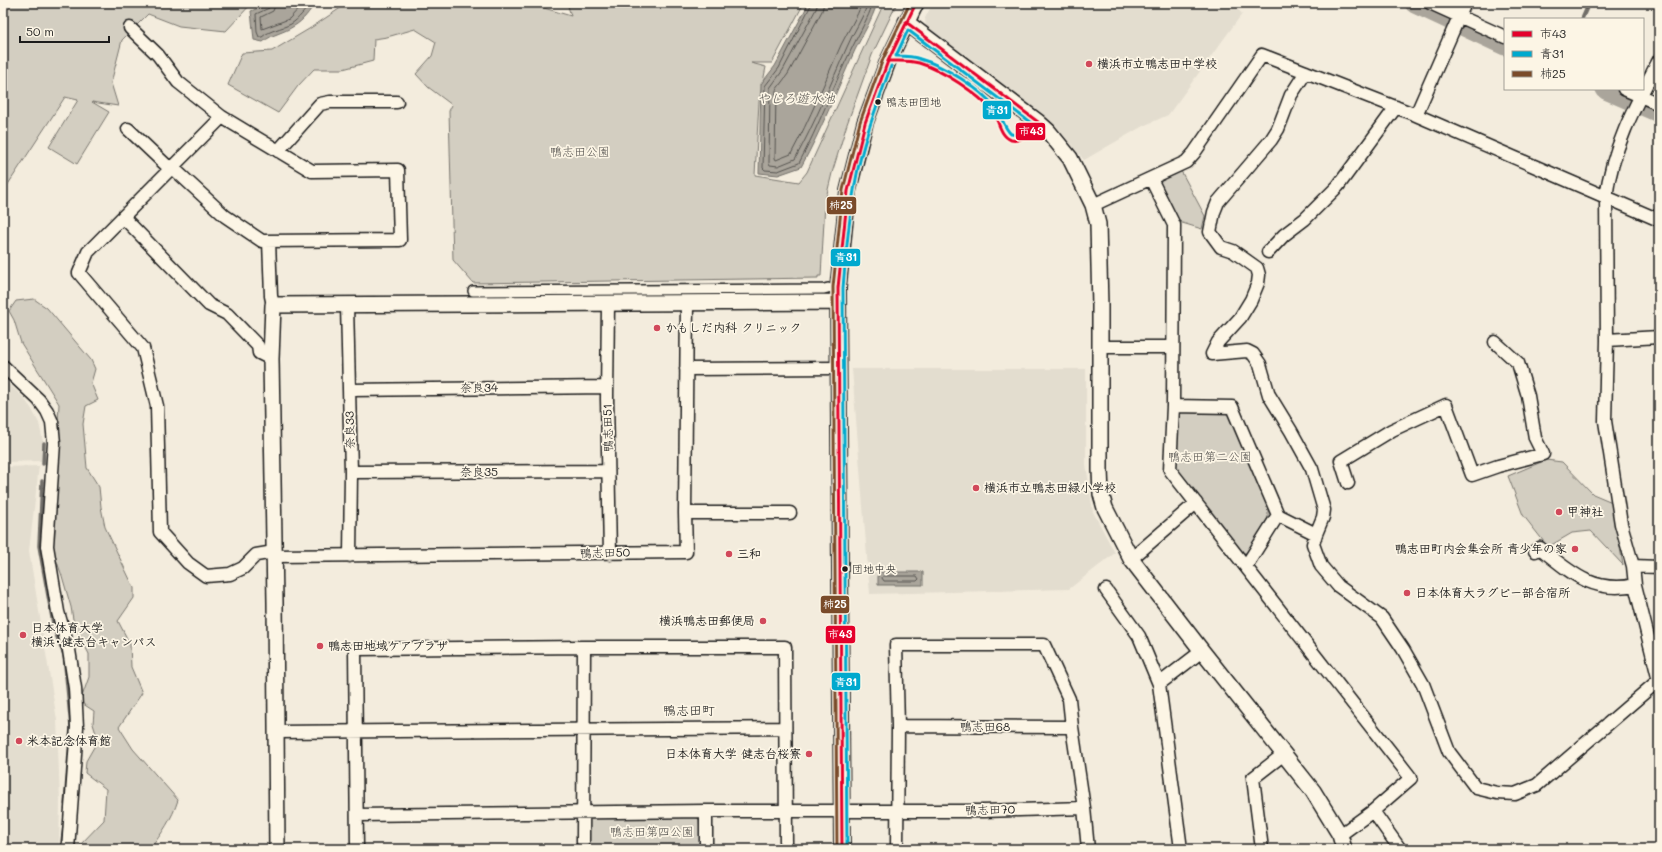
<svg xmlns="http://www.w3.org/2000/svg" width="1662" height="852" font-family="Mali,'Klee One',sans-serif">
<rect width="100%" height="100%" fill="#f3ecdd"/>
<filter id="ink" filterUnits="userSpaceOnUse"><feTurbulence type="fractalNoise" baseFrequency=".025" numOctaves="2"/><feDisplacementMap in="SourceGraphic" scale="8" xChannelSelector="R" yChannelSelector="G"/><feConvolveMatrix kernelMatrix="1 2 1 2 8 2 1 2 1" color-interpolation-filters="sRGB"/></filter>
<g filter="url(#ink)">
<!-- built -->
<path fill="#e3ddcf" d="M933 3H1233L1242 14 1168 115 1143 126 1084 160 1057 127 926 28 925 18Z
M852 369H1086V464L1093 512 1115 553 1069 589 870 594Z
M3 379 22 396 31 408 39 423 43 442 42 461 3 462Z
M39 466 29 551 57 720 60 801 59 849H3V467Z"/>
<!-- green -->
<path fill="#d3cec1" stroke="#78756e" d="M3 3H252L226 31 179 26 148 14 122 40 111 83 118 106 92 102 109 112 77 164 49 147 78 100 65 97 3 192Z
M351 3H527L571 16 567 3H804L772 63H751L766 67 759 102 755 175 799 182 807 172 884 3H897L872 55 847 124 832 173 825 202 821 276H818V278L473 283 453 260 449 111 452 105 428 87 416 74 432 56 436 42 415 29 387 37 374 39 373 61 343 69H314L298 86 278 113 228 85 242 53 272 51 309 29 345 5Z
M1181 171 1205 216 1202 229 1179 222 1159 186 1162 179Z
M34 299 47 308 91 360 95 369 91 383 98 400 86 406 83 424 87 468 99 487 101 507 105 527 134 588V598L118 621 130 644 131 667 142 693 119 727 133 749 178 800C172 819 162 833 150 849H79V846L104 820 106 789 85 773 86 761 98 740 93 724 94 711 80 702 89 677V654L74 625 71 607 62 576 51 545 59 404 21 343 14 320 9 311 16 301Z
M1182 411 1225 413 1229 415 1268 508V518L1247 553H1241L1175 469 1177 416Z
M1546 460 1562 462 1593 494 1612 502 1623 565 1591 531 1572 533 1548 547 1523 515 1508 476Z
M691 815 699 819 701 849H588V821L592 816Z"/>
<!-- water -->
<path fill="#aaa59b" stroke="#716e68" d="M271 3H315C310 11 303 21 294 26 284 33 272 34 263 42L254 40 251 11Z
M809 3H877C872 20 863 34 855 50 837 89 822 129 801 167L778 175 759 173 761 84 775 66Z
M878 572H923V585H878Z"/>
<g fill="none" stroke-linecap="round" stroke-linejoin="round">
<!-- shore -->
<path stroke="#55534f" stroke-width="1" d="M271 3 269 8 256 14 257 32 259 37H262C270 30 281 29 291 24 299 19 305 10 311 3
M276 3 273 11 261 17 262 29 289 19 304 3
M812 3 779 68 765 86 763 168 765 170 778 171 799 163C819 126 833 86 852 48 859 33 868 19 873 3
M818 3 816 9 783 70 770 88 769 163 770 165 778 166 795 159C815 123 830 85 847 47 853 32 863 19 868 3
M824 3 822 11 788 74 776 90 775 158 776 160 791 154C810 119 825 81 841 45 848 30 857 18 862 3
M884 576H917L919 579 917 581H884L882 578Z"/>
<!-- stream -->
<path stroke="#716e68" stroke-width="3.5" d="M1582 19 1589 3
M43 464 44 443
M42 481 39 546 54 629 64 655 71 727 65 804
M61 849 64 826"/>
<!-- river -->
<path stroke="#aaa59b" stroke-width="21" d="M1415 3 1505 45
M1606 89 1659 112"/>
<defs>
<path id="pedestrian" d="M473 291 824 289 828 288"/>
<path id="minor" d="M1430 3 1505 37
M1659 60C1636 104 1612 148 1606 197L1607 340 1605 421 1621 524 1633 566 1635 585 1659 681
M1624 89 1659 104
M1416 115 1465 3
M222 117 88 252 79 273 143 348 157 406 160 532 188 563 206 576 230 574 243 568 256 555 274 552
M128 129 166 165 172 167 225 216 262 241 400 240 398 170 312 171 222 117 178 82 158 55 130 28
M278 151 320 104 330 102H397
M1151 179 1174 225 1173 406 1170 470 1411 778 1373 811 1340 835
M1093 205 1186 162 1194 153 1262 55 1416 115 1659 220
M123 217 209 305 227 314 258 346 259 353 271 359
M269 241 271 296 273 305
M1268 252 1284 235 1305 219 1338 186 1396 107
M608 303 607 399 610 554
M347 305 351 472 350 556
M1607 340 1659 337
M1100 347H1172
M3 366 39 400 47 411 52 422 54 443 47 546 58 612 69 650 75 688 77 727 68 849
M686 369 839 368
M350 390 607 387
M1173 406 1232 407 1278 515 1246 566
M351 472 608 471
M1348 483 1341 461 1392 430 1446 405 1472 475 1498 466 1543 454 1535 438 1528 396 1518 363 1495 342
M685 513H790
M1278 515 1316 534 1323 517 1324 510 1312 469 1291 431 1269 395 1260 364 1253 354 1247 351 1212 354 1218 342 1240 318 1251 300 1258 283 1259 275 1257 268 1233 251 1221 247 1210 232 1214 212 1218 202 1271 140 1278 129 1291 95 1306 72
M1316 534 1313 544 1321 566 1338 586 1382 618 1403 649 1423 684 1449 752 1476 788 1497 793 1515 794 1537 785 1659 680
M1535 551 1540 548C1570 572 1593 594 1635 585
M274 556 686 552 685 513 687 302
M1131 559 1196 503
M1633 566 1659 567
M1106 590 1139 636 1159 684 1181 849
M1159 684 1202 651
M898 726 1072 727
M276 732 785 728
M706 811V849
M1373 811 1400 849
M357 815 706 811H984L1084 808
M583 842 584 647
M357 849 355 649 584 647H785L786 849
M897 849 898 726 896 645H1044L1069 699 1072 727 1084 808 1088 849
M1262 849 1253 778 1284 754"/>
<path id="tertiary" d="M906 22 1038 122 1048 131 1070 158 1093 205 1098 224 1100 306V470L1101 494 1105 508 1131 559 1202 651 1313 791 1340 835 1344 849
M277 849 275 602 271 359 273 305 838 302
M842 849 838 288 848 191 865 123 888 61 916 3"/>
</defs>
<!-- pedestrian casing -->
<use href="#pedestrian" stroke="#1c1c1c" stroke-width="12"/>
<!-- minor casing -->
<use href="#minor" stroke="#1c1c1c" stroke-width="15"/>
<!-- tertiary casing -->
<use href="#tertiary" stroke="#1c1c1c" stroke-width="18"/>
<!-- pedestrian -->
<use href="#pedestrian" stroke="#fcf5e5" stroke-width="9"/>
<!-- minor -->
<use href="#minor" stroke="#fcf5e5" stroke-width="12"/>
<!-- tertiary -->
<use href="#tertiary" stroke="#fcf5e5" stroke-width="15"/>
<defs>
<path id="bus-1" d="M888 61C898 61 909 60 919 63 942 70 978 93 993 112 999 121 1000 136 1011 140 1023 143 1032 130 1038 122L906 22
M842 849 838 288 848 191 865 123 888 61 916 3"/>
<path id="bus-2" d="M908 30 1031 123 1018 135 1011 134C1003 127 1002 115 995 107 979 88 945 66 920 59 913 56 904 56 896 56Z
M847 849 843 288C846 252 849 215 856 179 863 140 878 103 891 66"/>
<path id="bus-3" d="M837 849 833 287 843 190 860 122 883 59 910 3"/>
</defs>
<!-- bus-1 casing -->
<use href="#bus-1" stroke="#fcf5e5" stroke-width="6"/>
<!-- bus-2 casing -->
<use href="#bus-2" stroke="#fcf5e5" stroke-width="6"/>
<!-- bus-3 casing -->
<use href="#bus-3" stroke="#fcf5e5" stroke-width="6"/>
<!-- bus-1 -->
<use href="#bus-1" stroke="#e4002b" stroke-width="3"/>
<!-- bus-2 -->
<use href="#bus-2" stroke="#00a9ce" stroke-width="3"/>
<!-- bus-3 -->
<use href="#bus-3" stroke="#7a4b2a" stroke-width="3"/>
</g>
</g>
<!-- markers -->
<g fill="#d1495b" stroke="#fcf5e5" stroke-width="1.5">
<circle cx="1089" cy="64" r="4"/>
<circle cx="657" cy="328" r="4"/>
<circle cx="976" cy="488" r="4"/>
<circle cx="1559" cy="512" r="4"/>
<circle cx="1575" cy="549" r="4"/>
<circle cx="729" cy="554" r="4"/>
<circle cx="1407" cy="593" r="4"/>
<circle cx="763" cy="621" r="4"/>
<circle cx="23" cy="635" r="4"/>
<circle cx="320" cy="646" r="4"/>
<circle cx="19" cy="741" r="4"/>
<circle cx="809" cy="754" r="4"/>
</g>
<g fill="#1c1c1c" stroke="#fcf5e5" stroke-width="1.5">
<circle cx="878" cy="102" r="3.5"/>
<circle cx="845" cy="569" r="3.5"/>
</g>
<g text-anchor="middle" stroke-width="3.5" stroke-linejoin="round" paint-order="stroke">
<!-- bus labels -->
<g font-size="11" fill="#1c1c1c" stroke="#fcf5e5" text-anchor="start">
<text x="886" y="106">鴨志田団地</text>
<text x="852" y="573">団地中央</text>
</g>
<!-- poi labels -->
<g font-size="12" font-weight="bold" fill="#1c1c1c" stroke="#fcf5e5" text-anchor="start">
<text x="1097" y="68">横浜市立鴨志田中学校</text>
<text x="665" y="332">かもしだ内科 クリニック</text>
<text x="984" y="492">横浜市立鴨志田緑小学校</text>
<text x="1567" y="516">甲神社</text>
<text x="1567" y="553" text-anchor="end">鴨志田町内会集会所 青少年の家</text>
<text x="737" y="558">三和</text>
<text x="1415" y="597">日本体育大ラグビー部合宿所</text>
<text x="755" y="625" text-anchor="end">横浜鴨志田郵便局</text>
<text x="31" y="632">日本体育大学<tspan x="31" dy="14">横浜･健志台キャンパス</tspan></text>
<text x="328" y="650">鴨志田地域ケアプラザ</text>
<text x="27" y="745">米本記念体育館</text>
<text x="801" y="758" text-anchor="end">日本体育大学 健志台桜寮</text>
</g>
<!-- park labels -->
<g font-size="12" fill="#53514e" stroke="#fcf5e5">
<text x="580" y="156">鴨志田公園</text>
<text x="1210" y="461">鴨志田第二公園</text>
<text x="652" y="836">鴨志田第四公園</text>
</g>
<!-- street labels -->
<g font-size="12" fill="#1c1c1c" stroke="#fcf5e5">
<text transform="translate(479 388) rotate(-1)" y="4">奈良34</text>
<text transform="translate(608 428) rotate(-91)" y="4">鴨志田51</text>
<text transform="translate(350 430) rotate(-91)" y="4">奈良33</text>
<text x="479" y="476">奈良35</text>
<text transform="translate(605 553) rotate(-1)" y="4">鴨志田50</text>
<text x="985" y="731">鴨志田68</text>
<text transform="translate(990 810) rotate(-1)" y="4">鴨志田70</text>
</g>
<!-- water labels -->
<g font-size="13" font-style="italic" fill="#55534f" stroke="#fcf5e5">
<text x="796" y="103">やじろ遊水池</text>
</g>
<!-- neighbourhood labels -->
<g font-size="13" fill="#1c1c1c" stroke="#fcf5e5">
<text x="689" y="715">鴨志田町</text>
</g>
</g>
<g stroke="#fcf5e5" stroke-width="1.5">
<rect x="982" y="100" width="30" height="20" rx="4" fill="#00a9ce"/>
<rect x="1015" y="122" width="31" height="19" rx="4" fill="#e4002b"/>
<rect x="826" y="196" width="31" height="19" rx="4" fill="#7a4b2a"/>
<rect x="830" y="248" width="31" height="19" rx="4" fill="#00a9ce"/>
<rect x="820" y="595" width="30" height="19" rx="4" fill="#7a4b2a"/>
<rect x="825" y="625" width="31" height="19" rx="4" fill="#e4002b"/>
<rect x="831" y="672" width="30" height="19" rx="4" fill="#00a9ce"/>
</g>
<g font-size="11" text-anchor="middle" font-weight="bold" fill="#fff">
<text x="997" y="114">青31</text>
<text x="1031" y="135">市43</text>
<text x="841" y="209">柿25</text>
<text x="846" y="261">青31</text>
<text x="835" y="608">柿25</text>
<text x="840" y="638">市43</text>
<text x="846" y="686">青31</text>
</g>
<!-- margin -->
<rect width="1662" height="852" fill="none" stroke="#fcf5e5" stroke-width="16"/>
<rect x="8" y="8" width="1646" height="836" fill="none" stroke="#1c1c1c" stroke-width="1.5" filter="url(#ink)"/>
<!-- legend -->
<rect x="1504" y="18" width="140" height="72" fill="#fcf5e5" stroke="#a29e95"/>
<rect x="1512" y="31" width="20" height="6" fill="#e4002b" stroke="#a29e95"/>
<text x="1540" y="38" font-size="12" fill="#1c1c1c">市43</text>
<rect x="1512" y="51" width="20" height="6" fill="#00a9ce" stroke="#a29e95"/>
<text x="1540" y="58" font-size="12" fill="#1c1c1c">青31</text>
<rect x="1512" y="71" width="20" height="6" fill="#7a4b2a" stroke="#a29e95"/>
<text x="1540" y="78" font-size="12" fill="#1c1c1c">柿25</text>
<!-- scale -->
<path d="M20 36v6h89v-6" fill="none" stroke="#1c1c1c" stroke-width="2"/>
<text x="26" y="36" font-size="12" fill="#1c1c1c" stroke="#fcf5e5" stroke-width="3" paint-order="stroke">50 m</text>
</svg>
